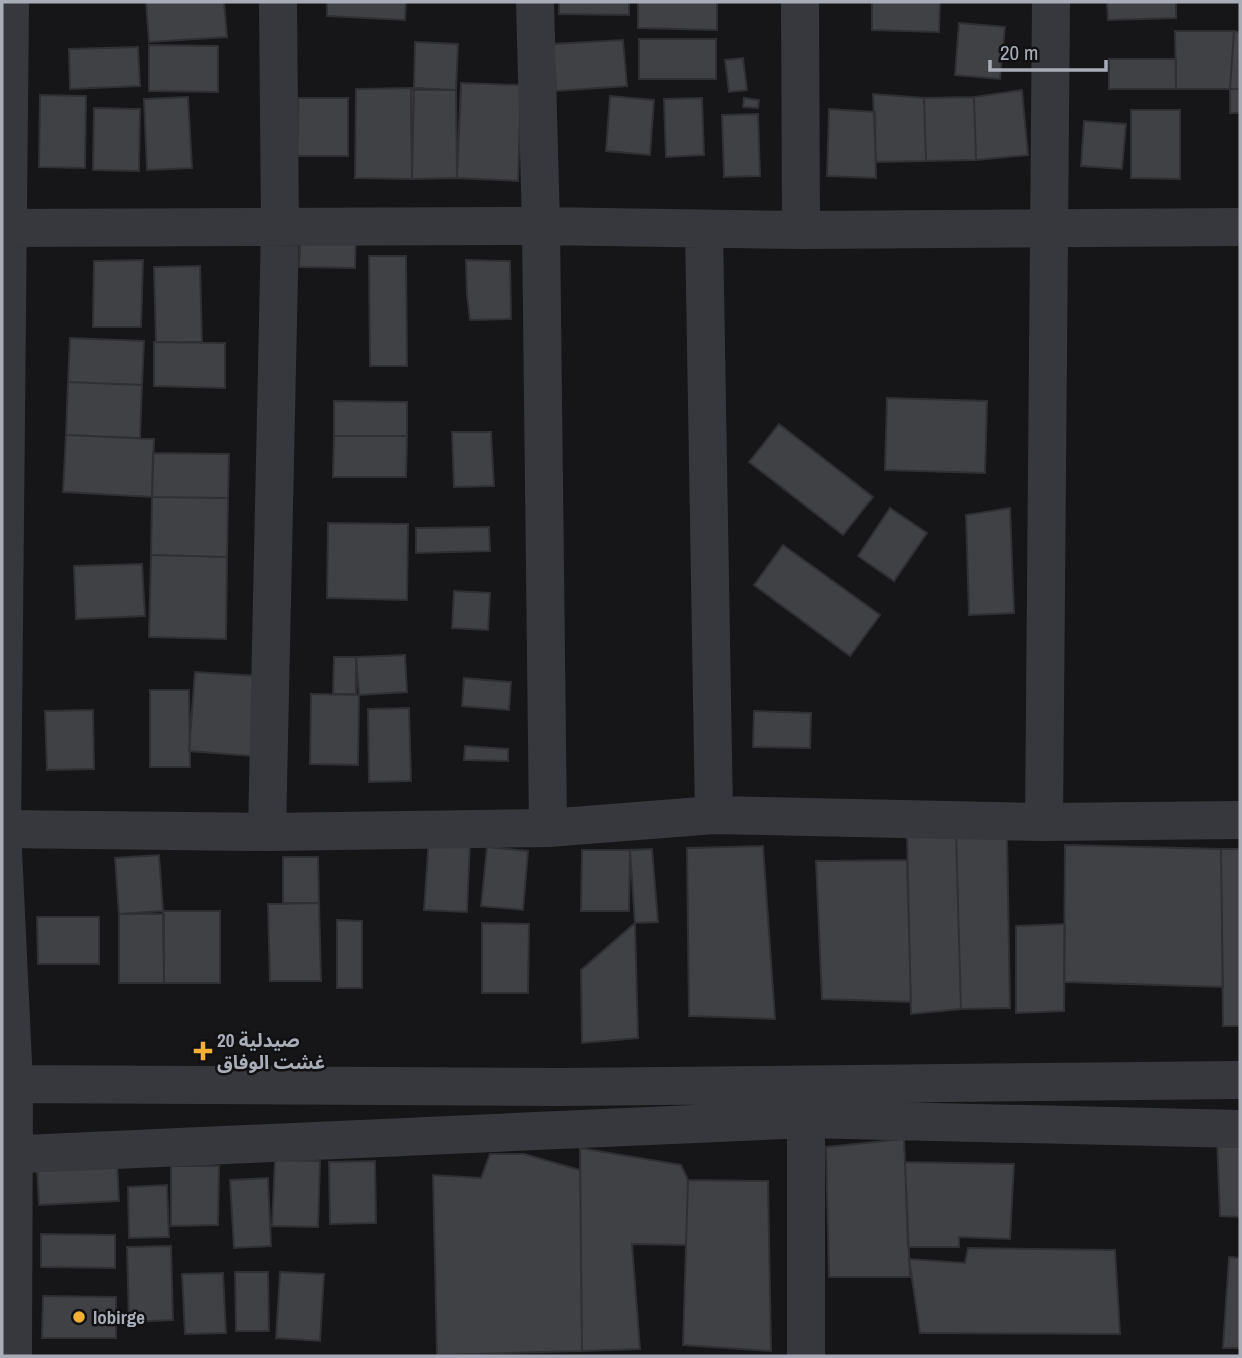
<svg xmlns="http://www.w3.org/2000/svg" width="1242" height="1358" font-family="'Archivo Narrow','Noto Sans Arabic',sans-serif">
<rect width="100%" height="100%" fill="#161618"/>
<!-- building -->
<path fill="#404145" stroke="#303034" stroke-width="2" d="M146 2H224L227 37 149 42Z
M327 2H406L405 20 327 16Z
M559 2H629V15L559 14Z
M638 2H717V30L638 28Z
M872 2H940L939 32 872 30Z
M1107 2H1176V18L1108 20Z
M959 23 1005 27 1000 79 955 75Z
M1175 31H1234L1230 89H1176Z
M1234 31 1240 32V89H1230Z
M639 39H716V79H639Z
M623 40 627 86 556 91 553 44Z
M415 42 458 44 456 90 414 88Z
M149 45 218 46V92L149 91Z
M138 47 140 86 70 89 69 49Z
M743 58 747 90 729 92 725 60Z
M1109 59H1176V89H1109Z
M461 83 521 85 518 181 457 178Z
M414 88 412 179 355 178 356 89Z
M1230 89H1240V113H1230Z
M411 90H456L457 178 412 179Z
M1022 90 1028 155 976 160 974 97Z
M873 94 924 98 926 161 876 162Z
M40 95 86 96 85 168 39 167Z
M610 96 654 100 650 155 606 151Z
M188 97 192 168 147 170 144 99Z
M974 97 976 160 926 161 924 98Z
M298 98H348V156H297Z
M702 98 704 155 666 157 664 99Z
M744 98 759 100 758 108 743 107Z
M94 108 140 109 139 171 93 170Z
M829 109 875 112 876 178 827 176Z
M1131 110H1180V179L1131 178Z
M758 114 760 176 724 177 722 115Z
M1084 121 1126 124 1122 169 1081 166Z
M301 226 356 228 355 268 299 267Z
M369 256H406L407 366H370Z
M143 260 141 327H93L94 261Z
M466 260 510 261 511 319 470 320 467 295Z
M200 266 202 342H156L154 267Z
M70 338 144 341 142 385 68 382Z
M154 342 225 343V388L154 386Z
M68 382 142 385 140 438 66 435Z
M887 398 987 401 985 473 885 470Z
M334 401 407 402V436H334Z
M779 424 873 497 843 535 749 462Z
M452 432H491L494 486 454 487Z
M66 435 154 439 152 497 63 492Z
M334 436H407L406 477H333Z
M153 453 229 454 228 498 152 497Z
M152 497 228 498 227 557 151 555Z
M890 508 927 533 894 581 858 556Z
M1010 508 1014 613 969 615 966 515Z
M328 523 408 524 407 600 327 598Z
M489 527 490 551 416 553V528Z
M783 545 880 615 850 656 754 585Z
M151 555 227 557 226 639 149 637Z
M142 564 145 616 76 619 74 566Z
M454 591 490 593 488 630 452 628Z
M405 655 407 692 359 695 356 657Z
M334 657H356V694H333Z
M195 672 258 676 252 756 189 751Z
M464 678 511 682 509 710 462 706Z
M150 690H189L190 767H150Z
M311 694 359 695 358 765 310 764Z
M409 708 411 781 369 782 368 709Z
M93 710 94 769 47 770 45 711Z
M754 711 811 713 810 748 753 747Z
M465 746 508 749V761L464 760Z
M907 832 956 834 961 1009 911 1014Z
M956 834 1007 836 1010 1008 961 1009Z
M429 838 470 840 467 912 424 910Z
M1065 845 1221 849 1223 987 1064 982Z
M763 846 775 1019 689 1016 687 848Z
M487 847 528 851 523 910 481 906Z
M652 849 658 922 635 923 630 850Z
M1221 849H1240V1026H1223Z
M582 850H630L629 911H581Z
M159 855 163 911 119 914 115 858Z
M283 857H318L319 903H283Z
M907 860 911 1002 822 999 816 861Z
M319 903 321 981H270L268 904Z
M163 911H220V983H164Z
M119 914H164V983H119Z
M37 917H99V964H38Z
M337 920 362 921V988H337Z
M482 923 529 924 528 993H482Z
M635 923 638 1038 582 1043 581 970Z
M1065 924 1064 1011 1016 1013V926Z
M1217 1138H1240V1217L1220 1216Z
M904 1139 910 1277H829L826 1147Z
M580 1148 681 1165 688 1180 686 1245 632 1244 640 1349 582 1351Z
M490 1154H524L580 1170 582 1351 437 1355 433 1175 481 1178Z
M275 1160 320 1161 318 1227 272 1226Z
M375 1161 376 1223 330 1224 329 1162Z
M117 1162 119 1201 39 1205 37 1166Z
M905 1162 1014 1164 1010 1239 959 1237V1247H908Z
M171 1166H219L218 1225 171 1226Z
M268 1178 271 1246 234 1248 230 1180Z
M688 1180 768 1181 771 1351 683 1345Z
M167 1185 169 1237 129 1238 128 1187Z
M41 1234 115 1235V1268L41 1267Z
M171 1246 173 1320 129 1322 127 1247Z
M968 1248 1115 1250 1120 1334 920 1333 909 1259 965 1263Z
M1229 1257 1240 1258V1348H1223Z
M235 1272H268L269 1331H236Z
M280 1272 324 1274 320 1341 276 1338Z
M223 1273 226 1333 185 1334 182 1274Z
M43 1296 116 1297V1338H42Z"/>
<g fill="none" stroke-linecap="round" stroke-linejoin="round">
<!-- minor -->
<path stroke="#37383d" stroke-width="38" d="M10 2 2 829 14 1084 13 1356
M535 2 541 226 548 828
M800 2 801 230
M2 228 541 226 801 230 1240 227
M704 229 714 815
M1044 822 1051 2
M2 829 267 832 548 828 714 815 1044 822 1240 820
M267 832 280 227 278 2
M2 1084 561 1087 1240 1080
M806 1119V1356
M2 1155 806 1119 1240 1129"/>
</g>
<!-- markers -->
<g fill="#f2b134" stroke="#111113" stroke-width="2.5">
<path d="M199.5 1040.5h7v7h7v7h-7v7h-7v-7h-7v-7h7z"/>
<circle cx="79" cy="1317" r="7"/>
</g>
<g text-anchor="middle" stroke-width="5" stroke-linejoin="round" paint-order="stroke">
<!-- poi labels -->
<g font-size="19" font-weight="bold" fill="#a8adb8" stroke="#111113" text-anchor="start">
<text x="217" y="1047">صيدلية 20<tspan x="217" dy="22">غشت الوفاق</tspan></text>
<text x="93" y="1324">lobirge</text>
</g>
</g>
<!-- border -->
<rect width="1242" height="1358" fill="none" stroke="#a8adb8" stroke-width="7"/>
<!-- scale -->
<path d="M990 60v10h116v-10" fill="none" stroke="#a8adb8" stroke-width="3.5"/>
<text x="1000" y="60" font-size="21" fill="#a8adb8" stroke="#111113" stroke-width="5" paint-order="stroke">20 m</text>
</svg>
